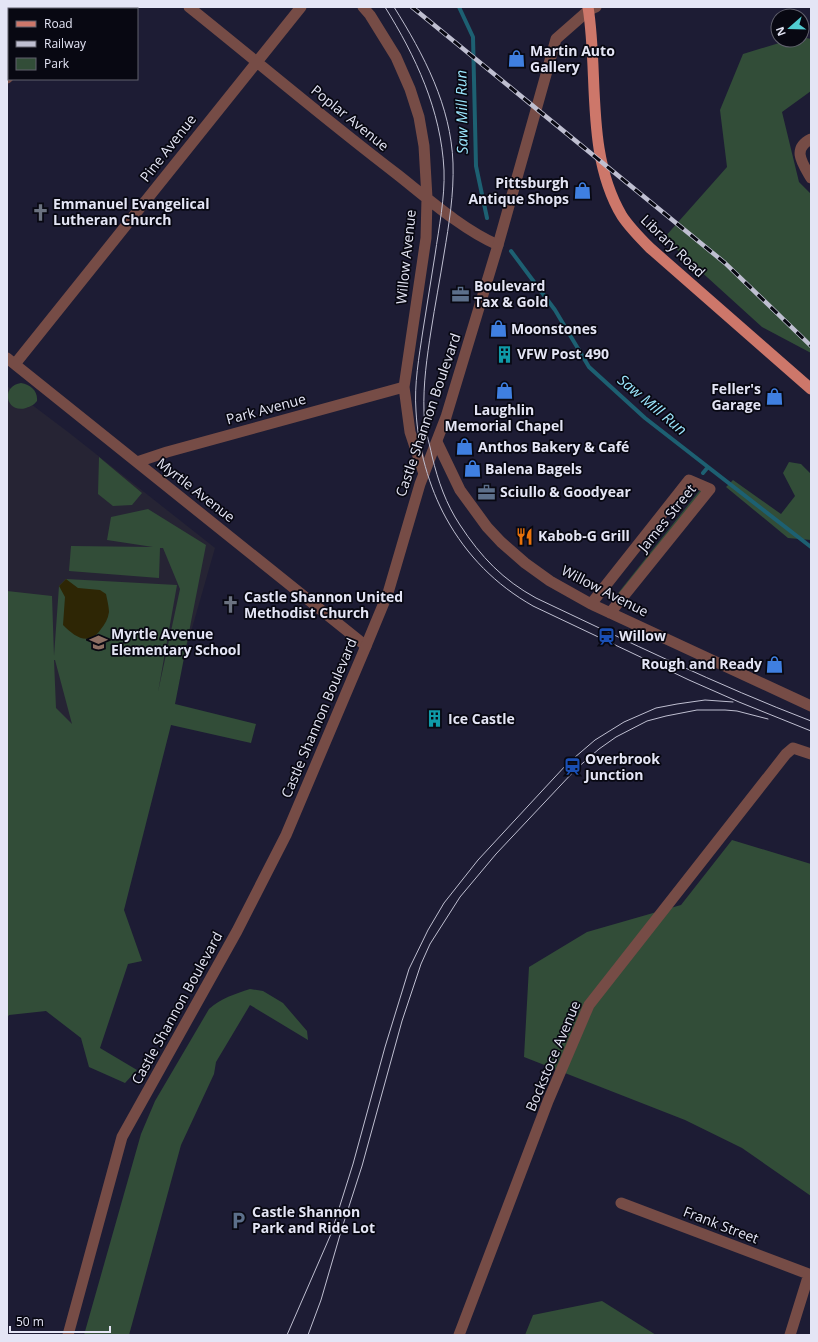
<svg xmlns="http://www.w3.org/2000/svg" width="818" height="1342" font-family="'Open Sans',sans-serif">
<rect width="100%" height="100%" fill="#1d1c34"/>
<!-- education -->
<path fill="#262434" d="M7 386 68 432 215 548 144 796 7 736Z"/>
<!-- green -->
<path fill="#324d38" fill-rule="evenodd" d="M802 37 811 39V91L782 112 799 182 811 194V353L762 327 664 238 727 167 720 110 743 54 789 40H802Z
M21 383C31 385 38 391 37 401 34 405 31 406 26 408 6 414 0 386 21 383Z
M99 457 142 493 132 505 113 506 98 494Z
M789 462 801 464 811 474V540L788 538 726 487 733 480 781 514 795 496 783 473Z
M700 490 702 491 615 600 605 595 608 594 615 597Z
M148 509 206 545 175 704 256 724 251 743 171 725 124 910 142 961 128 964 100 1048 137 1070 125 1083 89 1067 81 1038 46 1011 9 1015 7 1018V591L52 596 54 656 59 586 66 579 177 585 158 692 180 589 163 548H160L159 578 69 571 71 546 153 547 107 540 111 517ZM54 660H55L72 724 56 708Z
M732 840 811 864V1196L742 1148 685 1120 524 1057 529 967 587 932 681 905Z
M250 989 263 991 283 1003 307 1031 308 1040 250 1005 216 1062 214 1074 181 1145 129 1335H84L141 1134 155 1101 209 1009C221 998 235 994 250 989Z
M602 1301 656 1335H525L533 1315Z"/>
<!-- sand -->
<path fill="#2e2605" d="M66 579 78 588 100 590 106 594C107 599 109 607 109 612 108 619 105 624 101 629 89 647 75 637 63 625L65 597 59 586Z"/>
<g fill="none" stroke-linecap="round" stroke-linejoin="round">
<!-- stream -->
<path stroke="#1d6072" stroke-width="4" d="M459 7 473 37 476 166 487 218
M511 251 555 310 589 367 645 418 811 547
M703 473 708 467"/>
<!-- minor -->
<path stroke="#764c46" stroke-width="11" d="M189 7C259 63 327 121 398 175 427 198 463 230 498 245
M363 7 370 15 396 57 410 89 419 117 424 146 427 198 426 238 404 387 410 432 424 474
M64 9 65 7
M589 10 596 7
M7 48H9
M7 78 9 76
M811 139C791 149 803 164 811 178
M7 358 366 646
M15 364 301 7
M437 442 460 490 487 527 501 542 525 563 550 581 591 604 811 706
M137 462 167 452 404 387
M591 604 689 480 710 489 610 613
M621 1203 811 1275
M459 1335 548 1101 589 1005 786 754 793 748 811 754
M790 1335 809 1274"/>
<!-- tertiary -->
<path stroke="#764c46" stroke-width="11" d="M68 1335 122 1137 237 931 286 835 366 646 388 593 420 484 446 417 498 245 556 39 589 10"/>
<!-- primary -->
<path stroke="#cd776a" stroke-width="11" d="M588 7C599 75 585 154 622 216 630 228 640 238 650 248L811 389"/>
<!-- tram -->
<path stroke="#bfbfd1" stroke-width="1" d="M385 7C416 57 441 110 444 170 445 198 439 227 435 255 431 280 427 305 423 330 419 357 414 384 416 411 418 448 429 487 446 518 467 556 496 585 533 606L689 680 739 702 811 731
M394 7C424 55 451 106 453 163 454 194 449 224 444 254 440 279 435 305 431 331 427 357 423 384 424 412 424 427 429 441 432 456 438 481 446 504 460 525 481 557 503 580 536 598 627 641 717 685 811 721
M287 1335 331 1234 353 1164 385 1047 409 969 428 930 444 903 478 860 528 806 567 764 595 740 624 722 656 708 677 704 705 700 733 702
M308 1335 321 1300 342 1228 362 1166 402 1021 421 964 430 944 460 897 496 854 576 769 599 749 616 737 647 721 666 716 697 710H725L737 711 768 719"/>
<defs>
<path id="rail" d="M412 7 725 263 811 346"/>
</defs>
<!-- rail casing -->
<use href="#rail" stroke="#bfbfd1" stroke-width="4.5"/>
<!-- rail -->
<use href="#rail" stroke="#080812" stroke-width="3" stroke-dasharray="9" stroke-linecap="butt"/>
</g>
<!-- icons -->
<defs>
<symbol id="shop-bare" viewBox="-9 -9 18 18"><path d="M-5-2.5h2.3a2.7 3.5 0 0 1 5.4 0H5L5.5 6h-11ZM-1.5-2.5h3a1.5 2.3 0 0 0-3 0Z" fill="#3f7fe0" stroke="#080812" stroke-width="2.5" paint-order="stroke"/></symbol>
<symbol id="church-bare" viewBox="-9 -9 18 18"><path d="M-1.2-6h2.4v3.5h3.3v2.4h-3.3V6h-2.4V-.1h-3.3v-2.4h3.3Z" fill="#6b7280" stroke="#080812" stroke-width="2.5" paint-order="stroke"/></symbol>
<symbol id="office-bare" viewBox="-9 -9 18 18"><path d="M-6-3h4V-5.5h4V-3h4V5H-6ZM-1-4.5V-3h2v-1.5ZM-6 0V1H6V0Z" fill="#5c6f8a" stroke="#080812" stroke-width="2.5" paint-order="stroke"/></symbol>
<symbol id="building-bare" viewBox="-9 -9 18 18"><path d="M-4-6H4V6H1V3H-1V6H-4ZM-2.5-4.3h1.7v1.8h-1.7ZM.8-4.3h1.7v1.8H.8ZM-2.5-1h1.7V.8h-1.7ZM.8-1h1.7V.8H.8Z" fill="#0f9aa8" stroke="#080812" stroke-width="2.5" paint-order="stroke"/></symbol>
<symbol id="restaurant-bare" viewBox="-9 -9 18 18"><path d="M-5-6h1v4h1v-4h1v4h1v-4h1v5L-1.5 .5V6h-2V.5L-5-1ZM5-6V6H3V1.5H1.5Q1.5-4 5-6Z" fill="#e8710a" stroke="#080812" stroke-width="2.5" paint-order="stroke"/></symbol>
<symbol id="station-bare" viewBox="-9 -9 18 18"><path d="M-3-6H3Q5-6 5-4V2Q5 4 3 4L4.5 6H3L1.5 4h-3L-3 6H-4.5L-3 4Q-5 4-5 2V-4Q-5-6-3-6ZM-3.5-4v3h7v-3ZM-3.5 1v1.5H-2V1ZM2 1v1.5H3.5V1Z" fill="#1a4fb4" stroke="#080812" stroke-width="2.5" paint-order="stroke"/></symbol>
<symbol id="school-bare" viewBox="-9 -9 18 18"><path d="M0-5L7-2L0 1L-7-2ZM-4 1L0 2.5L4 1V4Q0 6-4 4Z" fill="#8d6e63" stroke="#080812" stroke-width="2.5" paint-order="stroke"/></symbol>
<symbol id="parking-bare" viewBox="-9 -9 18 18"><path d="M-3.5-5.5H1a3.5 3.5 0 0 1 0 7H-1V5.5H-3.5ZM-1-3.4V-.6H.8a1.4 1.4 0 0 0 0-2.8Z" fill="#5c6f8a" stroke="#080812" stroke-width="2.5" paint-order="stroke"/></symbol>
</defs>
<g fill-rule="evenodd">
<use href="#shop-bare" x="504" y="46" width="25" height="25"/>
<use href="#shop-bare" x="570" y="178" width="25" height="25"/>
<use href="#church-bare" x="28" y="200" width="25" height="25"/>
<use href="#office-bare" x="448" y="282" width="25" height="25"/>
<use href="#shop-bare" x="486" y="316" width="25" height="25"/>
<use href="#building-bare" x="492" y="342" width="25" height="25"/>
<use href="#shop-bare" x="492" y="378" width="25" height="25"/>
<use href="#shop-bare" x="762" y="384" width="25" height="25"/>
<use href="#shop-bare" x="452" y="434" width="25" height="25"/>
<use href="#shop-bare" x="460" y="456" width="25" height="25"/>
<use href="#office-bare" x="474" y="480" width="25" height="25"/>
<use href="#restaurant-bare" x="512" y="524" width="25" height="25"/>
<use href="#church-bare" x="218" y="592" width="25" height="25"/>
<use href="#station-bare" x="594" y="624" width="25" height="25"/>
<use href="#school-bare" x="86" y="630" width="25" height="25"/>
<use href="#shop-bare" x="762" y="652" width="25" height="25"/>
<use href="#building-bare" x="422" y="706" width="25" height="25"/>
<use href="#station-bare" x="560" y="754" width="25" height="25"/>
<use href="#parking-bare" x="226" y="1208" width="25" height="25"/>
</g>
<g text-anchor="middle" stroke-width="3.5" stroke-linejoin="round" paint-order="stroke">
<!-- poi labels -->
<g font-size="14" font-weight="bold" fill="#e4e5f5" stroke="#080812" text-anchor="start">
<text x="530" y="56">Martin Auto<tspan x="530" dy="16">Gallery</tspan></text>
<text x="569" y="188" text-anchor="end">Pittsburgh<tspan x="569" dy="16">Antique Shops</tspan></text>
<text x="53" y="209">Emmanuel Evangelical<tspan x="53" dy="16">Lutheran Church</tspan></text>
<text x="474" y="291">Boulevard<tspan x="474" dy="16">Tax &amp; Gold</tspan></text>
<text x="511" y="334">Moonstones</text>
<text x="517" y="359">VFW Post 490</text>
<text x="761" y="394" text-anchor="end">Feller's<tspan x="761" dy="16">Garage</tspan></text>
<text x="504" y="415" text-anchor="middle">Laughlin<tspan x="504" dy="16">Memorial Chapel</tspan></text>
<text x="478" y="452">Anthos Bakery &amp; Café</text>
<text x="485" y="474">Balena Bagels</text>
<text x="500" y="497">Sciullo &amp; Goodyear</text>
<text x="538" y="541">Kabob-G Grill</text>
<text x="244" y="602">Castle Shannon United<tspan x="244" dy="16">Methodist Church</tspan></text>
<text x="111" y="639">Myrtle Avenue<tspan x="111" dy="16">Elementary School</tspan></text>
<text x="619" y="641">Willow</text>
<text x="762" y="669" text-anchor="end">Rough and Ready</text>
<text x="448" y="724">Ice Castle</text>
<text x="585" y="764">Overbrook<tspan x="585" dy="16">Junction</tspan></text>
<text x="252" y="1217">Castle Shannon<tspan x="252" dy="16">Park and Ride Lot</tspan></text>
</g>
<!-- street labels -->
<g font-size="14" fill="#e4e5f5" stroke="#080812">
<text transform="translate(350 118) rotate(39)" y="5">Poplar Avenue</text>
<text transform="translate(168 148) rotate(-52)" y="5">Pine Avenue</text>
<text transform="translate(673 246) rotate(44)" y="5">Library Road</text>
<text transform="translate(406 257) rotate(-84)" y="5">Willow Avenue</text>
<text transform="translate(266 409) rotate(-15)" y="5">Park Avenue</text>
<text transform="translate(428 415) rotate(-71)" y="5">Castle Shannon Boulevard</text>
<text transform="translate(196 490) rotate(38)" y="5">Myrtle Avenue</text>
<text transform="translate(667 518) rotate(-51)" y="5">James Street</text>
<text transform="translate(605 591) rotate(27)" y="5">Willow Avenue</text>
<text transform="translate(319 718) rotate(-67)" y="5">Castle Shannon Boulevard</text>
<text transform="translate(177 1008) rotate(-61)" y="5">Castle Shannon Boulevard</text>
<text transform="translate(553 1056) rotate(-67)" y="5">Bockstoce Avenue</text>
<text transform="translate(721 1225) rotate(21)" y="5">Frank Street</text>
</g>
<!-- water labels -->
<g font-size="15" font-style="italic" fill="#9be6fd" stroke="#080812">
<text transform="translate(462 112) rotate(-91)" y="5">Saw Mill Run</text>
<text transform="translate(652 405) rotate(40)" y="5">Saw Mill Run</text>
</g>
</g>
<!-- border -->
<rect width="818" height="1342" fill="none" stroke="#e4e5f5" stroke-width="16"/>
<!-- legend -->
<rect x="8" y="8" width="130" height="72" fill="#080812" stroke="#60606d"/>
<rect x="16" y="21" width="20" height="6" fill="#cd776a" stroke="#60606d"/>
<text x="44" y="28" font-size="12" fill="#e4e5f5">Road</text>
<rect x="16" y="41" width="20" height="6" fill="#bfbfd1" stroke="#60606d"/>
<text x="44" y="48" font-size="12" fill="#e4e5f5">Railway</text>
<rect x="16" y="58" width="20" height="12" fill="#324d38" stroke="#60606d"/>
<text x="44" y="68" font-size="12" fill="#e4e5f5">Park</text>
<!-- north arrow -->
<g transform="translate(790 28) rotate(250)"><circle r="19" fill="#080812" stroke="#60606d"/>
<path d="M0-3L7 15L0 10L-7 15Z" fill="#51ccd1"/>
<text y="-6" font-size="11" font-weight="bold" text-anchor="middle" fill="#e4e5f5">N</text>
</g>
<!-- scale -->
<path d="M10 1326v6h100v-6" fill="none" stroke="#e4e5f5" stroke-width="2"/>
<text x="16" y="1326" font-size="12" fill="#e4e5f5" stroke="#080812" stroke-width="3" paint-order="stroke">50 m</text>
</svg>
